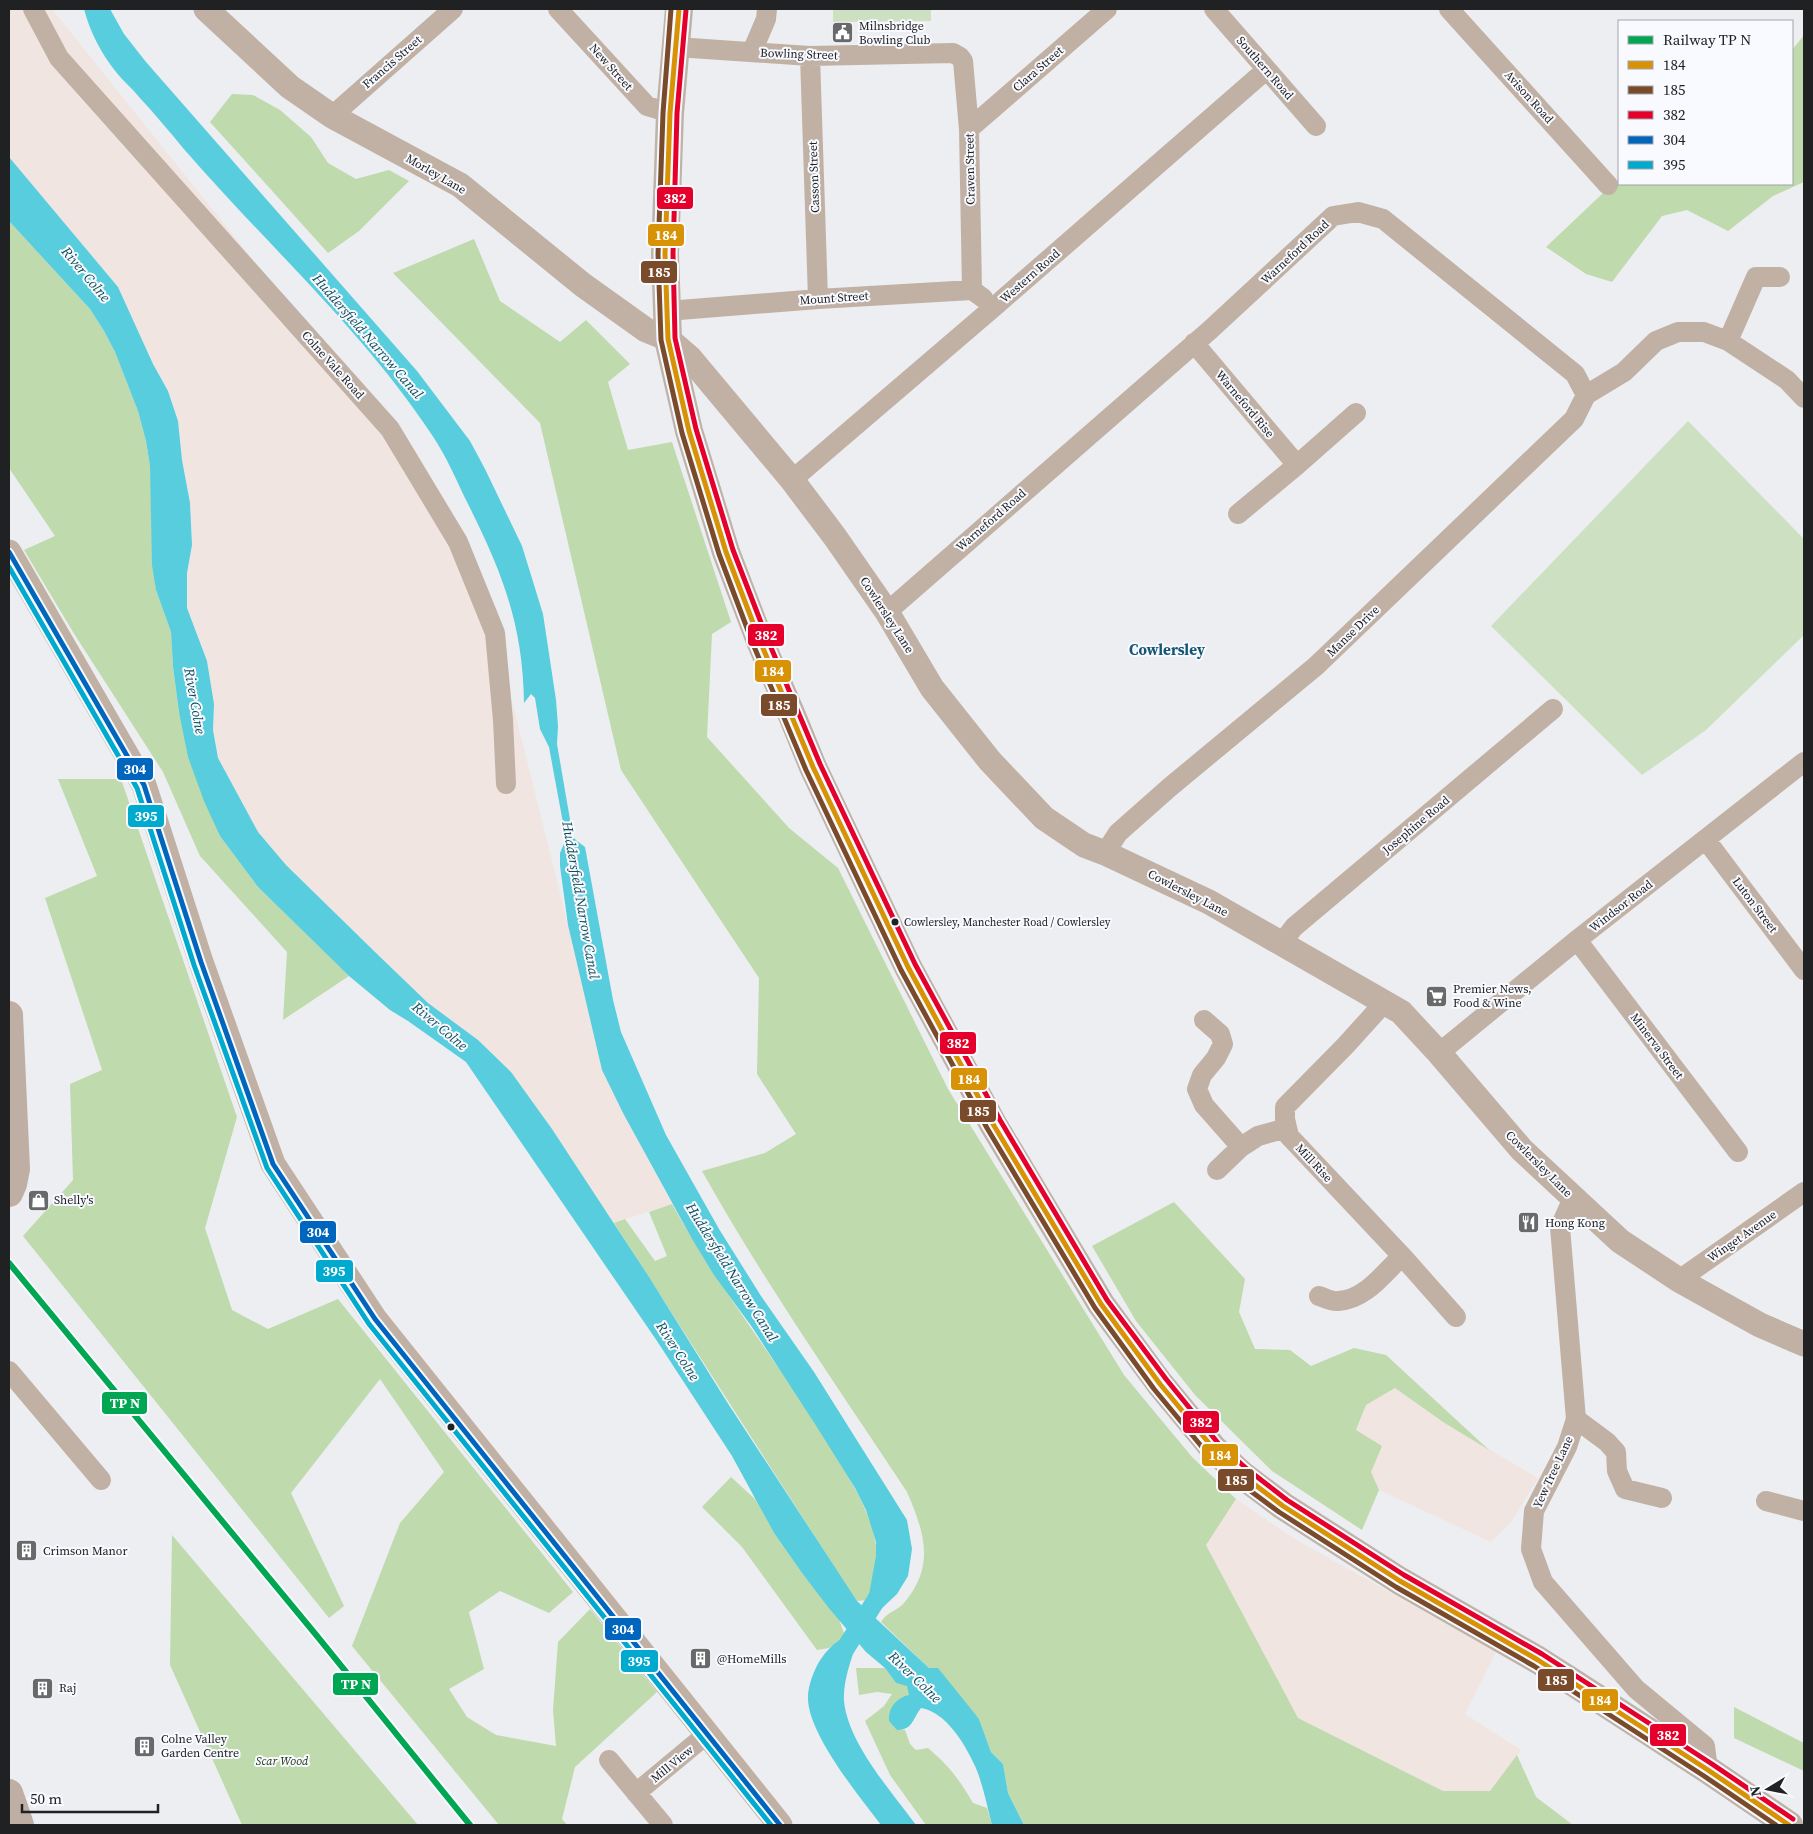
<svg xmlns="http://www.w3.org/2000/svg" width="1813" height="1834" font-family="'Source Serif 4',serif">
<rect width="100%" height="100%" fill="#eceef1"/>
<!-- industrial -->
<path fill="#f1e5e1" d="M9 9H52L383 422 495 633 568 925 602 1070 623 1113 672 1204 614 1223 552 1129 511 1072 478 1040 428 1003 375 952 286 865 257 832 218 758 213 730 214 704 207 661 187 608V573L192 545 190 503 182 460 178 421 168 391 153 364 118 287 9 157Z
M1395 1388 1443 1422 1538 1478 1512 1521 1491 1542 1379 1490 1371 1472 1356 1431 1366 1405Z
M1236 1499 1295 1539 1496 1652 1465 1714 1521 1750 1490 1791H1443L1298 1719 1206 1545Z"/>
<!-- green -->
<path fill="#cde0c2" d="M833 9H931V21L833 22Z
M1688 421 1804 539V635L1706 730 1642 775 1491 626Z"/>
<!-- forest -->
<path fill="#bfdaad" d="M1804 35V182L1773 196 1728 231 1687 210 1662 216 1612 282 1586 274 1546 247 1619 178V184H1792V50Z
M232 94 253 95 280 110 311 137 328 163 356 179 389 170 409 181 359 231 328 253 210 122Z
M9 221 90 309 104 331 115 352 138 411 146 441 150 466 156 590 171 632 173 667 179 712 220 836 258 887 349 976 283 1020 287 952 200 856 163 772 73 632 24 550 55 536 9 468Z
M474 239 500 301 560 342 586 320 630 364 608 382 628 450 672 442 731 622 712 634 707 737 789 828 838 868 948 1089 1124 1375 1192 1457 1236 1499 1206 1545 1298 1718 1443 1791H1490L1517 1755 1536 1797 1573 1825H1024L1008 1793 1003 1764 991 1752 979 1719 929 1668 881 1622C888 1611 897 1611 904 1603 936 1565 924 1532 907 1492 837 1386 764 1282 702 1171L765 1153 796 1134 757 1074 759 978 621 770 540 423 393 273Z
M58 779H121L237 1117 205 1228 232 1310 268 1329 338 1299 573 1592 549 1613 500 1591 469 1612 484 1669 449 1689 467 1717 496 1735 556 1746 553 1710 558 1642 590 1609 657 1692 575 1767 562 1819 567 1825H499L352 1646 400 1523 444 1472 380 1379 291 1493 344 1606 329 1618 23 1236 73 1180 70 1084 102 1070 45 898 97 876Z
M1174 1202 1245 1279 1239 1312 1255 1349 1290 1350 1311 1366 1354 1348 1386 1355 1489 1450 1443 1422 1395 1388 1366 1405 1356 1430 1382 1446 1371 1472 1379 1490 1362 1530 1272 1471 1195 1395 1136 1321 1092 1246Z
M672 1204C717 1286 776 1359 825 1439 844 1471 867 1502 875 1540 879 1558 872 1581 868 1600L857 1601 846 1585 614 1223 625 1219 655 1261 667 1256 649 1212Z
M731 1477 756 1500 774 1533 802 1573 839 1619 845 1636 829 1648 817 1650 742 1547 702 1507Z
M172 1535 418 1825H242L170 1665Z
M856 1668H885L896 1683 907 1685 910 1695 897 1729 905 1730 910 1744 916 1750 928 1748C949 1766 959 1779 973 1803L987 1808 992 1825H926L890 1775 865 1721 884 1706 892 1694 877 1692 859 1695Z
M1734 1707 1804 1743V1771L1734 1738Z"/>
<!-- water -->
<path fill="#57cddd" d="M84 9H110L124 34 146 62 417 371 470 441 485 469 522 546 543 614 556 700 558 726 557 744 573 837 577 841 585 847 613 1000 621 1032 666 1135 719 1229 761 1296 814 1372 907 1520 912 1549 908 1576 897 1594 880 1610 872 1606 868 1600 876 1556V1542L866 1510 855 1488 815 1424 752 1327 714 1275 692 1239 623 1113 602 1070 568 925 560 866V853L566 839 549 747 540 729 535 698 531 694 524 703C523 626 503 574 469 506 457 482 447 457 432 435 362 329 266 244 183 148 169 131 154 113 139 97 132 88 123 81 116 72 101 53 90 32 84 9Z
M9 157 118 287 153 364 168 391 178 421 182 460 190 503 192 545 187 573V608L207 661 214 704 213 730 218 758 258 832 286 865 375 952 428 1003 478 1040 511 1072 552 1129 649 1277 727 1402 857 1601 929 1668H938L979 1719 991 1752 1003 1764 1008 1793 1024 1825H992C987 1806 983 1784 975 1766 965 1744 946 1712 921 1708 913 1718 913 1730 897 1730L889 1721C888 1708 896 1698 909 1695L907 1686 896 1683 885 1668 866 1652 828 1607 802 1573 774 1533 732 1456 657 1341 466 1062 408 1021 390 1010 349 976 258 887 220 836 204 801 188 757 179 712 173 667 171 632 156 590 152 565 150 466 146 441 138 411 115 352 104 331 90 309 9 221Z
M845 1636 852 1637 856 1645C850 1663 843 1682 844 1701 848 1743 891 1791 916 1825H881C860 1797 806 1732 808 1696 809 1680 818 1659 830 1648 834 1643 840 1640 845 1636Z"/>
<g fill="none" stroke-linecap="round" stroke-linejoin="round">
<!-- canal -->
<path stroke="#57cddd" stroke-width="19" d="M838 1660 885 1586"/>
<!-- minor -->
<path stroke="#c1b1a5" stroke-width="20" d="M33 9 59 58 390 429 458 542 495 633 503 720 506 784
M558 9 647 106 670 113
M1214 9 1316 126
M1449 9 1608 185
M676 47 810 56 953 53 960 57 963 61 969 129 972 290
M752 52 766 19 767 9
M810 56 818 299
M332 116 453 9
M969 129 1107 9
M667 311 818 299 972 290 983 298
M1728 341 1756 277H1780
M1194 343 1297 465 1238 514
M1297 465 1356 413
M792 480 994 307 1266 70
M887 612 1210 330 1333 216 1358 212 1383 219 1575 374 1586 395 1624 372 1656 341 1678 332H1704L1728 341 1787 380 1804 398
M1706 840 1804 970
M1105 853 1118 833 1170 787 1316 666 1574 419 1586 395
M1577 940 1738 1152
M1281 944 1294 927 1553 709
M1384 1003 1346 1045 1285 1107V1119L1289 1136 1402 1256 1456 1317
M1204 1020 1220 1034 1223 1044 1216 1058 1202 1075 1197 1089 1204 1105 1241 1147
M1439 1053 1577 940 1804 762
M1217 1170 1241 1147 1258 1136 1287 1128
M1573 1198 1560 1227 1576 1419 1567 1447 1534 1511 1531 1549 1543 1582 1636 1689 1705 1746 1708 1770
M1679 1280 1804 1192
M1319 1296C1325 1298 1332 1302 1338 1301 1365 1300 1384 1273 1402 1256
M9 1371 101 1480
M1576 1419 1607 1442 1616 1452 1617 1471 1625 1489 1662 1498
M1766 1501 1804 1511
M609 1760 663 1825
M636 1793 707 1734"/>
<!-- tertiary -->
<path stroke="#c1b1a5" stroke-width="25" d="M206 9 290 87 332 116 460 185 583 285 646 330 668 339 690 358 792 480 835 537 887 612 932 688 990 761 1044 818 1084 845 1105 853 1209 902 1401 1012 1439 1053 1522 1150 1620 1241 1679 1280 1760 1325 1804 1344
M9 552 144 785 201 962 273 1164 375 1319 780 1825"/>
<!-- secondary -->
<path stroke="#beaea3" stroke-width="28" d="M9 1015 16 1169 13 1184 9 1193
M9 1793 20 1825"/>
<!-- primary -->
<path stroke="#beb2a9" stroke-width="28" d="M679 9 670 113 665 254 668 339 689 431 726 552 760 641 793 718 813 767 908 967 993 1124 1101 1304 1160 1384 1213 1448 1242 1475 1283 1506 1400 1581 1538 1660 1574 1683 1708 1770 1789 1825"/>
<defs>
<path id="bus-1" d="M679 9 670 113 665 254 668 339 689 431 726 552 760 641 813 767 908 967 993 1124 1101 1304 1160 1384 1213 1448 1242 1475 1283 1506 1400 1581 1538 1660 1708 1770 1789 1825"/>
<path id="bus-2" d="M671 9 663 113 658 254 661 340 682 433 719 554 753 644 806 770 901 970 987 1128 1095 1308 1154 1389 1207 1453 1237 1481 1279 1512 1396 1587 1534 1666 1704 1776 1776 1825"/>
<path id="bus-3" d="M686 10 677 113 673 254 675 338 696 429 733 550 767 638 820 764 915 964 1000 1120 1107 1300 1166 1379 1218 1443 1247 1469 1287 1500 1404 1575 1542 1654 1712 1764 1793 1819"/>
<path id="bus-4" d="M9 552 144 785 201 962 273 1164 375 1319 780 1825"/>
<path id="bus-5" d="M9 567 137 788 194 965 267 1168 369 1324 771 1825"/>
</defs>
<!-- bus-1 casing -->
<use href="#bus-1" stroke="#f8faff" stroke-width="9"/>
<!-- bus-2 casing -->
<use href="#bus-2" stroke="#f8faff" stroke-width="9"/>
<!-- bus-3 casing -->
<use href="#bus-3" stroke="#f8faff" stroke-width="9"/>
<!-- bus-4 casing -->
<use href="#bus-4" stroke="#f8faff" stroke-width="9"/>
<!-- bus-5 casing -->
<use href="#bus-5" stroke="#f8faff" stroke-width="9"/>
<!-- bus-1 -->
<use href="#bus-1" stroke="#d79205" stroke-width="5"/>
<!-- bus-2 -->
<use href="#bus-2" stroke="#7a4b2a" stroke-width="5"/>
<!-- bus-3 -->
<use href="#bus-3" stroke="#e4002b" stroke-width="5"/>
<!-- bus-4 -->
<use href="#bus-4" stroke="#0065bd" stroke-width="5"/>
<!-- bus-5 -->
<use href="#bus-5" stroke="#00a9ce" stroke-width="5"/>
<defs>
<path id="rail-1" d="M9 1263 317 1636 470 1825"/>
</defs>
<!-- rail-1 casing -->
<use href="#rail-1" stroke="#f8faff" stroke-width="10"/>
<!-- rail-1 -->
<use href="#rail-1" stroke="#00a651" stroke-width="6"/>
</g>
<!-- icons -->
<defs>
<symbol id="civic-square" viewBox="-11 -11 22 22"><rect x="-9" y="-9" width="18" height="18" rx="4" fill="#67696b" stroke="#f8faff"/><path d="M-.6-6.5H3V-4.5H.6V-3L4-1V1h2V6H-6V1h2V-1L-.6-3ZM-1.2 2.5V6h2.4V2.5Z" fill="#fff"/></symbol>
<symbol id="supermarket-square" viewBox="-11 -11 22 22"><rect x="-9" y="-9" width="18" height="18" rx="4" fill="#67696b" stroke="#f8faff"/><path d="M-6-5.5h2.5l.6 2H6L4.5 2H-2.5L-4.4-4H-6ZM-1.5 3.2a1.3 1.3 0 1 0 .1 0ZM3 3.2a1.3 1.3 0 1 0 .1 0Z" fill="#fff"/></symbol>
<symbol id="shop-square" viewBox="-11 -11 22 22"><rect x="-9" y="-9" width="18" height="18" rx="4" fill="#67696b" stroke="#f8faff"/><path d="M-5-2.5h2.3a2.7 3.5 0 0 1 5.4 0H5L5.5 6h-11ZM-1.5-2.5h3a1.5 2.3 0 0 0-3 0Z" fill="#fff"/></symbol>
<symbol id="restaurant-square" viewBox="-11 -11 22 22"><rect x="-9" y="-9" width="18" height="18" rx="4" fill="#67696b" stroke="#f8faff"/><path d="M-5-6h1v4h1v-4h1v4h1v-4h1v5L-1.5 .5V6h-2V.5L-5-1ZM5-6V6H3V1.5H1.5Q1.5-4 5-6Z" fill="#fff"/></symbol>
<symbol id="building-square" viewBox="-11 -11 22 22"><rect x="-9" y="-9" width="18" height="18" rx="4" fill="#67696b" stroke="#f8faff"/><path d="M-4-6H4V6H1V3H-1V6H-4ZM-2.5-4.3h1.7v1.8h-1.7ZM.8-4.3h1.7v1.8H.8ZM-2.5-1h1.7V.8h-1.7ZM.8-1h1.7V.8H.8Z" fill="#fff"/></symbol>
</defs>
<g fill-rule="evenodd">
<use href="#civic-square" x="830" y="20" width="25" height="25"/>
<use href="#supermarket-square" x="1424" y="984" width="25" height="25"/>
<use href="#shop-square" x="26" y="1188" width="25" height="25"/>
<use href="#restaurant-square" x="1516" y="1210" width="25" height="25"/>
<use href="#building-square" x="14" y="1538" width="25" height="25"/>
<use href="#building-square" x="688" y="1646" width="25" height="25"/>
<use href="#building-square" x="30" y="1676" width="25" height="25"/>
<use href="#building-square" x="132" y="1734" width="25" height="25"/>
</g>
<!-- markers -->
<g fill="#202123" stroke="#f8faff" stroke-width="2">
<circle cx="895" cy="922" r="4.5"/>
<circle cx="451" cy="1427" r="4.5"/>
</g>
<g text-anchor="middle" stroke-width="4" stroke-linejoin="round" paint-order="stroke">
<!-- bus labels -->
<g font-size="11" fill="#202123" stroke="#f8faff" text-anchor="start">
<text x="904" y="926">Cowlersley, Manchester Road / Cowlersley</text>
</g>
<!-- poi labels -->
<g font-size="12" fill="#202123" stroke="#f8faff" text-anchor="start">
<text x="859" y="30">Milnsbridge<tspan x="859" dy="14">Bowling Club</tspan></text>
<text x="1453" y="993">Premier News,<tspan x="1453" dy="14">Food &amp; Wine</tspan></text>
<text x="54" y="1204">Shelly's</text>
<text x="1545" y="1227">Hong Kong</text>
<text x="43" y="1555">Crimson Manor</text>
<text x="717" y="1663">@HomeMills</text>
<text x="59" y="1692">Raj</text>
<text x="161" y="1743">Colne Valley<tspan x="161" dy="14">Garden Centre</tspan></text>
</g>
<!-- street labels -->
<g font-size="12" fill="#202123" stroke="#f8faff">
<text transform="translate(799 54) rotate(2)" y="4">Bowling Street</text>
<text transform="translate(392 62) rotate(-41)" y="4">Francis Street</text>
<text transform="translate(611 67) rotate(48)" y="4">New Street</text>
<text transform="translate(1265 68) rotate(49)" y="4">Southern Road</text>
<text transform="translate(1038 69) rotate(-41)" y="4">Clara Street</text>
<text transform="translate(1529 97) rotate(48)" y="4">Avison Road</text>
<text transform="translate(970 169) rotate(-91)" y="4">Craven Street</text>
<text transform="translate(436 174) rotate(30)" y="4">Morley Lane</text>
<text transform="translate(814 177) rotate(-92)" y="4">Casson Street</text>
<text transform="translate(1295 252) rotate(-43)" y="4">Warneford Road</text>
<text transform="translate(1030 276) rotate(-41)" y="4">Western Road</text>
<text transform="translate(834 298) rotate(-4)" y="4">Mount Street</text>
<text transform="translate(333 365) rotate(48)" y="4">Colne Vale Road</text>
<text transform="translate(1245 404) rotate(50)" y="4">Warneford Rise</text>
<text transform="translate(991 520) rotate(-41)" y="4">Warneford Road</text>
<text transform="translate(887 615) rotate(57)" y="4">Cowlersley Lane</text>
<text transform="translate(1353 631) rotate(-44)" y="4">Manse Drive</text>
<text transform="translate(1416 825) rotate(-40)" y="4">Josephine Road</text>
<text transform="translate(1188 893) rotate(27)" y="4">Cowlersley Lane</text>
<text transform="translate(1755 905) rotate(53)" y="4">Luton Street</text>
<text transform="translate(1621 906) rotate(-38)" y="4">Windsor Road</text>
<text transform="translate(1657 1046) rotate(53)" y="4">Minerva Street</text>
<text transform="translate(1314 1163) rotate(47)" y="4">Mill Rise</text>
<text transform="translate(1539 1164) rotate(45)" y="4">Cowlersley Lane</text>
<text transform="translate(1742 1236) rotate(-35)" y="4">Winget Avenue</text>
<text transform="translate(1553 1472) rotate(-65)" y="4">Yew Tree Lane</text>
<text transform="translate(672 1764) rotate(-39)" y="4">Mill View</text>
</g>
<!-- park labels -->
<g font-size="12" font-style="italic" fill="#253815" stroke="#f8faff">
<text x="282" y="1765">Scar Wood</text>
</g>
<!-- water labels -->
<g font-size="14" font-style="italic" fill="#0d4d56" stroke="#f8faff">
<text transform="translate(86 274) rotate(50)" y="5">River Colne</text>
<text transform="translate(368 336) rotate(49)" y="5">Huddersfield Narrow Canal</text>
<text transform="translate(195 701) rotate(80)" y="5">River Colne</text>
<text transform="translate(581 900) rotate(80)" y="5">Huddersfield Narrow Canal</text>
<text transform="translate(440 1026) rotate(40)" y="5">River Colne</text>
<text transform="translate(732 1272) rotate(58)" y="5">Huddersfield Narrow Canal</text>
<text transform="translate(678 1351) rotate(57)" y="5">River Colne</text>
<text transform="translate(915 1677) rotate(44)" y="5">River Colne</text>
</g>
<!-- quarter labels -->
<g font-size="15" font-weight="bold" fill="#155574" stroke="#f8faff">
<text x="1167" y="655">Cowlersley</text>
</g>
</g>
<g stroke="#f8faff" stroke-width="2">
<rect x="656" y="186" width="38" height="24" rx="5" fill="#e4002b"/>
<rect x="647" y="223" width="38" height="24" rx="5" fill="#d79205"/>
<rect x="640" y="260" width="38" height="24" rx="5" fill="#7a4b2a"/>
<rect x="747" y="623" width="38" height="24" rx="5" fill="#e4002b"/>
<rect x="754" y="659" width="38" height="24" rx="5" fill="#d79205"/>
<rect x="760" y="693" width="38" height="24" rx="5" fill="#7a4b2a"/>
<rect x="116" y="757" width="38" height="24" rx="5" fill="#0065bd"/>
<rect x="127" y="804" width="38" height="24" rx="5" fill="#00a9ce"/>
<rect x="939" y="1031" width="38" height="24" rx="5" fill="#e4002b"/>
<rect x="950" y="1067" width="38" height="24" rx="5" fill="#d79205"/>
<rect x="959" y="1099" width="38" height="24" rx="5" fill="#7a4b2a"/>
<rect x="299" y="1220" width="38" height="24" rx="5" fill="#0065bd"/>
<rect x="315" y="1259" width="39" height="24" rx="5" fill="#00a9ce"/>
<rect x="101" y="1391" width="47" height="24" rx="5" fill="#00a651"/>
<rect x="1182" y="1410" width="38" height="24" rx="5" fill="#e4002b"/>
<rect x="1201" y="1443" width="38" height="24" rx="5" fill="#d79205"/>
<rect x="1217" y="1468" width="38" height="24" rx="5" fill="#7a4b2a"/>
<rect x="604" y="1617" width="38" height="24" rx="5" fill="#0065bd"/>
<rect x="620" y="1649" width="39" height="24" rx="5" fill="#00a9ce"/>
<rect x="1537" y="1668" width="38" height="24" rx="5" fill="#7a4b2a"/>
<rect x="332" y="1672" width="47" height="24" rx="5" fill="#00a651"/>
<rect x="1581" y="1688" width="38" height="24" rx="5" fill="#d79205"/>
<rect x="1649" y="1723" width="38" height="24" rx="5" fill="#e4002b"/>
</g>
<g font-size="14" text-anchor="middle" font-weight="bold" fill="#fff">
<text x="675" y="203">382</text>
<text x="666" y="240">184</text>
<text x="659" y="277">185</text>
<text x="766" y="640">382</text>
<text x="773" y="676">184</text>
<text x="779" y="710">185</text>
<text x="135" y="774">304</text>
<text x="146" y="821">395</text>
<text x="958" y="1048">382</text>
<text x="969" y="1084">184</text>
<text x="978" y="1116">185</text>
<text x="318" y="1237">304</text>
<text x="334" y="1276">395</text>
<text x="125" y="1408">TP N</text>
<text x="1201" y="1427">382</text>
<text x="1220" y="1460">184</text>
<text x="1236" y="1485">185</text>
<text x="623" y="1634">304</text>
<text x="639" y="1666">395</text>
<text x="1556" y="1685">185</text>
<text x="356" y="1689">TP N</text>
<text x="1600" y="1705">184</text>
<text x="1668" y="1740">382</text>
</g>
<!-- border -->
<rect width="1813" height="1834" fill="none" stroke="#202123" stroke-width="20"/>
<!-- legend -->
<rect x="1618" y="20" width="175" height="165" fill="#f8faff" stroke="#a2a3a7"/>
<rect x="1628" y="36" width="25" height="8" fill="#00a651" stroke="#a2a3a7"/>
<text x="1663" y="45" font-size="15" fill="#202123">Railway TP N</text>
<rect x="1628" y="61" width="25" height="8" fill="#d79205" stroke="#a2a3a7"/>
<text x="1663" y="70" font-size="15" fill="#202123">184</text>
<rect x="1628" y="86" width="25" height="8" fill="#7a4b2a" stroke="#a2a3a7"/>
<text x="1663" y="95" font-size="15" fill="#202123">185</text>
<rect x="1628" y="111" width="25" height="8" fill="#e4002b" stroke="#a2a3a7"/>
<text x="1663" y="120" font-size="15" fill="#202123">382</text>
<rect x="1628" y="136" width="25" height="8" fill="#0065bd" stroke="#a2a3a7"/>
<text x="1663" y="145" font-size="15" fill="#202123">304</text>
<rect x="1628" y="161" width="25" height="8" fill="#00a9ce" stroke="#a2a3a7"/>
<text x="1663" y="170" font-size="15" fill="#202123">395</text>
<!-- north arrow -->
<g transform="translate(1768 1789) rotate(260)" stroke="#f8faff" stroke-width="4" paint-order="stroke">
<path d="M0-4L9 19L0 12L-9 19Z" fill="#202123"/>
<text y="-8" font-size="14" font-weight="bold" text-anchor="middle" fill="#202123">N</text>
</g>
<!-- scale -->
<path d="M22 1804v8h136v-8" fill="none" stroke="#202123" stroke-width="2.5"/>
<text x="30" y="1804" font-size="15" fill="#202123" stroke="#f8faff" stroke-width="4" paint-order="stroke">50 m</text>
</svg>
